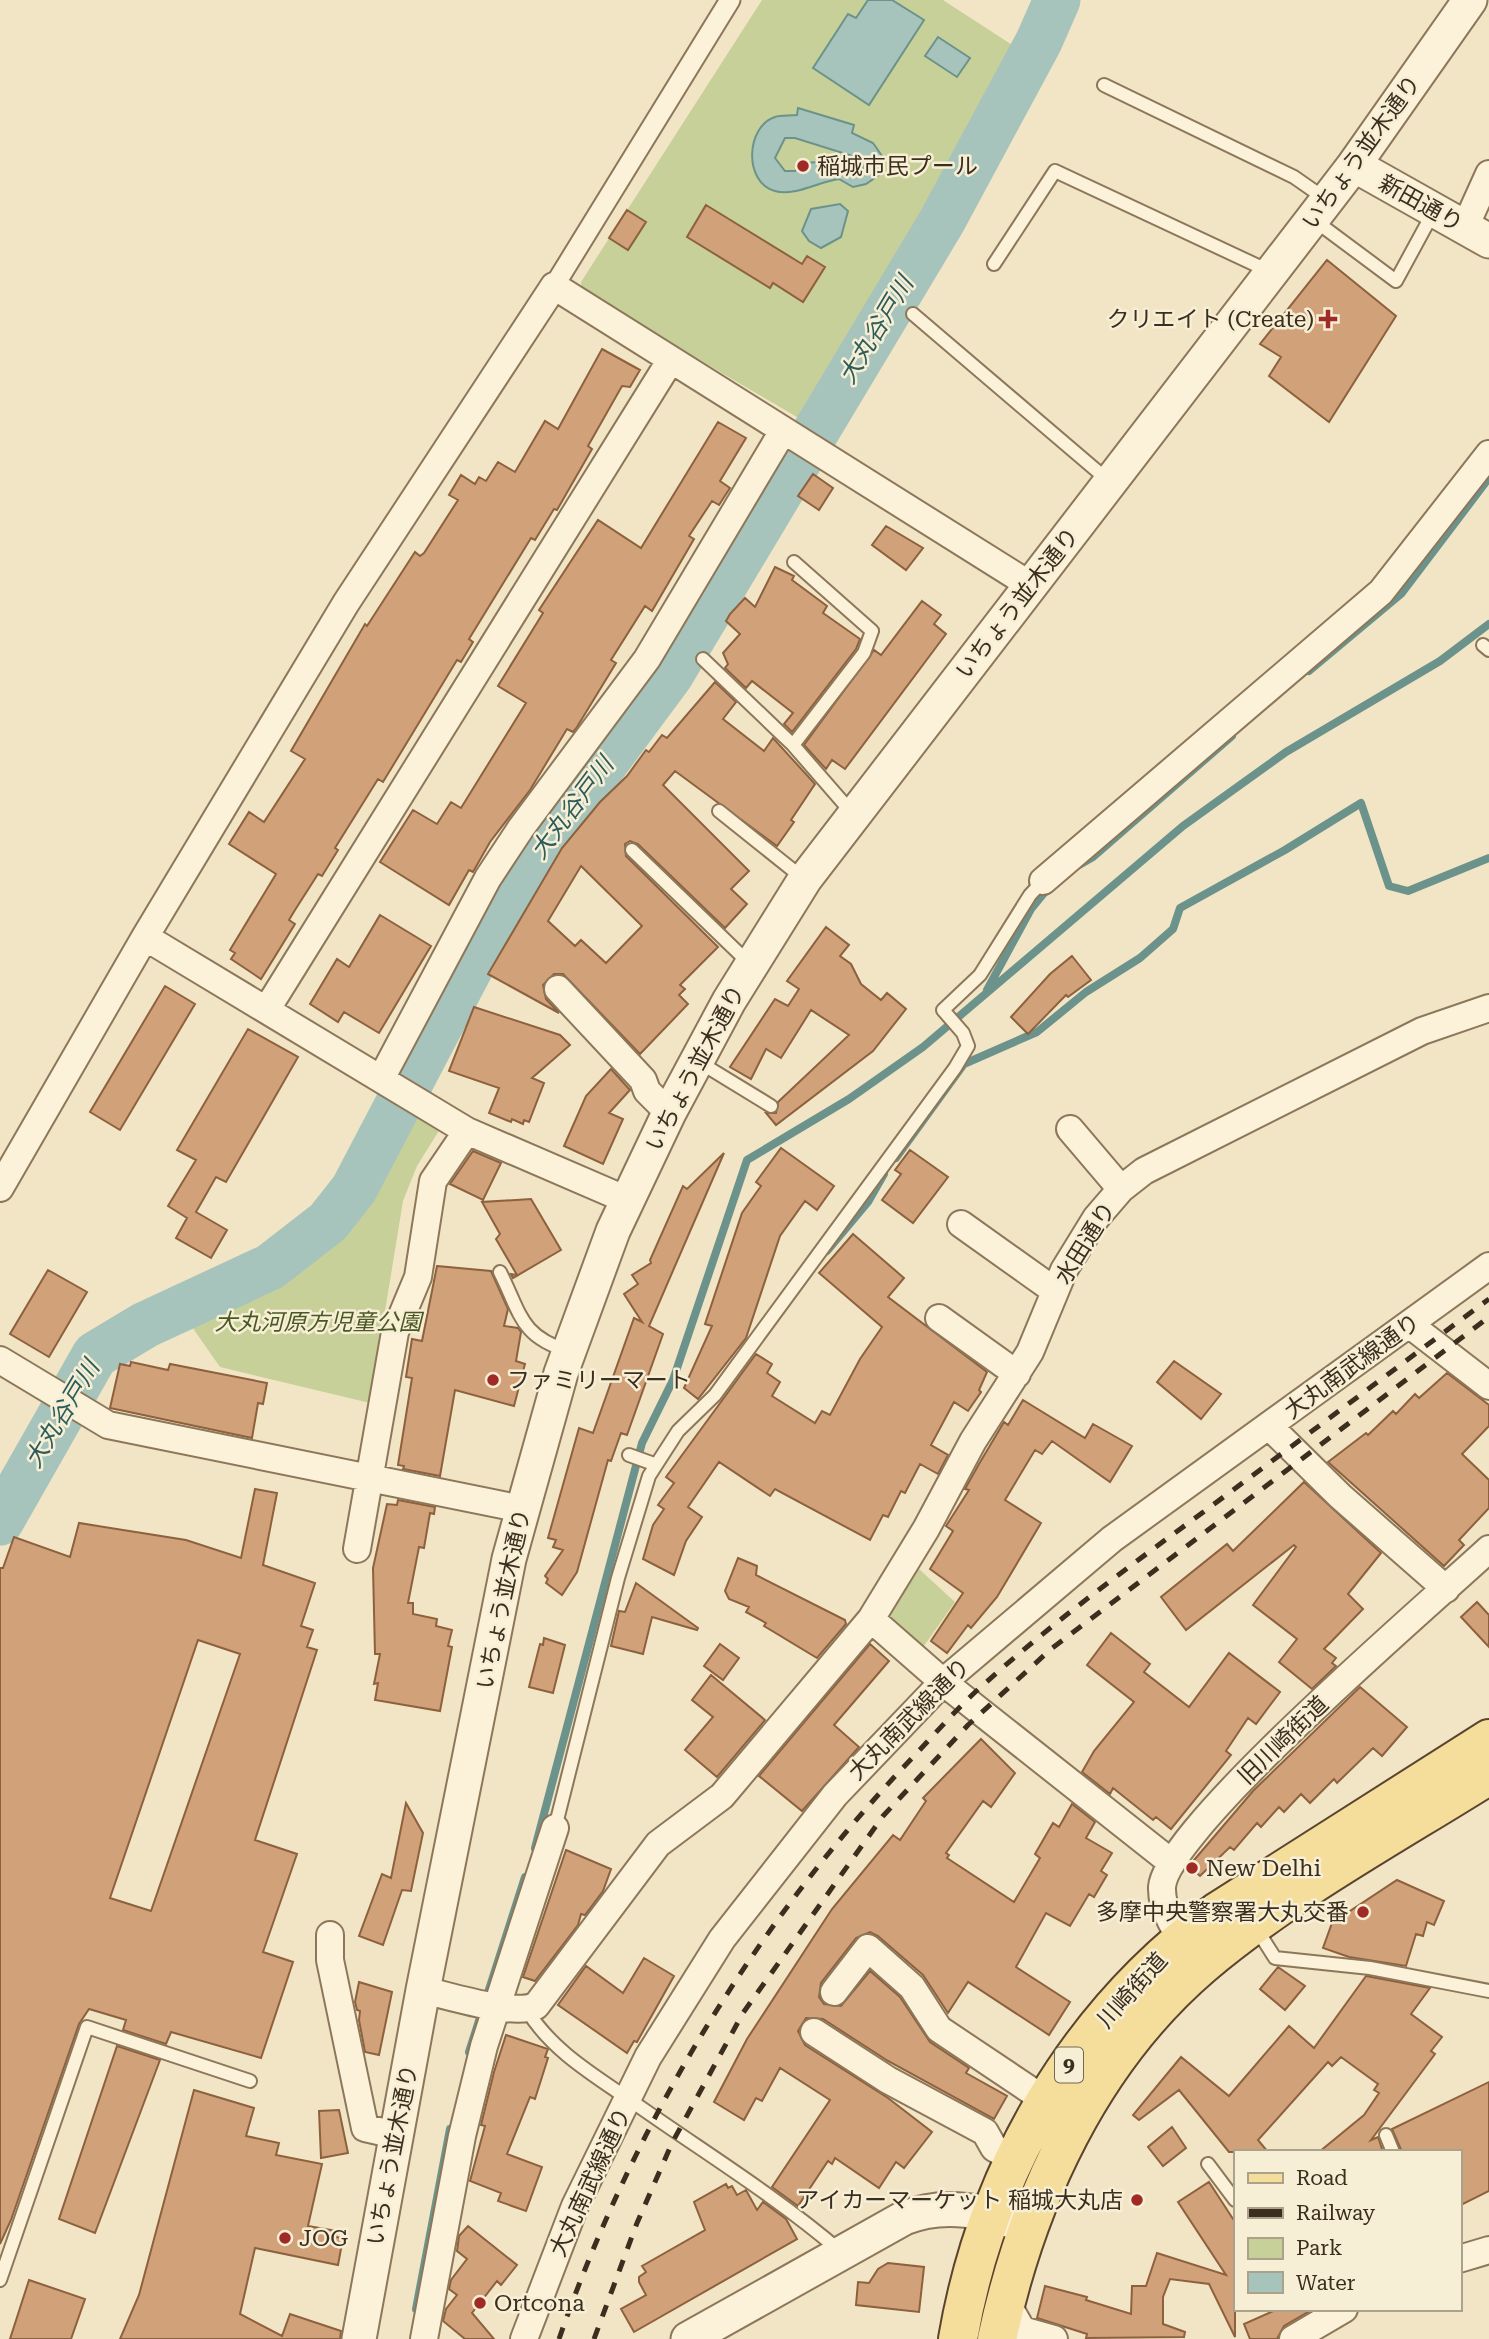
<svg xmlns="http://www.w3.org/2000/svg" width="1489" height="2339" font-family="'Roboto Serif','Noto Sans JP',serif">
<rect width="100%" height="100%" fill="#f1e5c5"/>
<!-- green -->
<path fill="#c7d098" d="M762 0H943L1020 50 802 420 582 291 581 282Z
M406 1112 440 1129 417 1166 403 1201 370 1403 220 1367 185 1317C304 1271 349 1225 406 1112Z
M919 1569 955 1602 921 1650 889 1623 888 1616Z"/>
<!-- water -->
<path fill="#a7c4bc" stroke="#6c938b" stroke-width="2" fill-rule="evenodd" d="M868 0H892L924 20 869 105 813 68 848 14 856 18Z
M938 37 970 58 957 77 925 56Z
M798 108 854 125 852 133 873 143 882 156 879 175 866 184 853 187 839 179C820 181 794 197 775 191 744 183 745 127 775 117 781 115 790 116 797 115ZM785 138H795L862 159 863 169 819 162 805 163 795 171H785L775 158Z
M840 204 848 211 841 237 821 248 809 241 802 231 811 209Z"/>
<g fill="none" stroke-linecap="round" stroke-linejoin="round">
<!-- stream -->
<path stroke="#6c938b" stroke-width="8" d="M1309 671 1401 594 1489 478
M1079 865 1093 857 1232 736
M987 990 1031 909 1049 887
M896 1158 964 1064 1037 1032 1086 992 1140 958 1173 929 1180 908 1285 850 1361 803 1389 886 1408 891 1489 858
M827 1251 868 1202 884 1174
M535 1848 642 1443 673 1380 747 1160 849 1099 923 1047 1183 826 1286 752 1440 661 1489 624
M469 2052 525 1877
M416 2309 450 2129"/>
<!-- river -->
<path stroke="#a7c4bc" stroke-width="47" d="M0 1522 95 1355 145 1325 270 1267 328 1222 354 1189 510 891 670 675 942 221 1039 41 1057 0"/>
</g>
<!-- building -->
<path fill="#d1a179" stroke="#8d613e" stroke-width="2" fill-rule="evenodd" d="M706 205 802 264 807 256 825 267 803 302 773 283 770 288 687 237Z
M627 210 646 222 628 250 609 238Z
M1327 260 1396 316 1329 422 1269 376 1281 357 1260 344Z
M602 349 640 370 630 387 622 386 588 446 592 449 557 510 554 509 535 540 531 538 469 639 473 642 461 662 457 660 383 782 378 779 335 848 338 850 322 876 318 874 295 910 289 920 295 924 261 979 231 959 235 953 230 950 276 874 229 844 249 812 264 822 305 759 291 751 365 624 367 626 415 552 420 556 424 553 458 500 449 495 461 475 475 484 479 477 486 481 498 462 515 472 545 421 558 429Z
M718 422 746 438 720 481 730 488 719 505 712 501 689 536 694 539 652 611 645 606 611 660 616 663 577 727 573 732 567 729 530 790 490 842 473 872 469 870 449 905 380 862 413 810 437 824 451 802 461 808 526 703 498 686 543 613 539 610 598 520 641 548Z
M813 474 833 488 819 510 798 496Z
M886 526 923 548 906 570 872 545Z
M775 567 794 576 792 580 827 606 823 613 860 639 856 649 792 732 784 724 793 713 752 681 746 688 725 668 728 664 723 653 740 634 726 621 730 614 745 598 755 607Z
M922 601 941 615 934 624 946 634 845 769 832 760 826 769 804 745 874 650 881 655Z
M715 682 736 702 723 719 764 751 773 738 815 784 791 820 794 822 777 846 675 771 663 785 749 871 731 889 747 904 725 928 638 844 630 841 625 844 626 856 718 947 680 985 685 989 679 995 688 1004 640 1054 563 974H554L543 985 546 999 559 1013 488 974 562 848 600 802 627 776 646 750 649 752 662 735 667 738ZM581 866 642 926 606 963 581 940 575 946 548 921Z
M380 915 431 946 379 1033 344 1012 338 1022 310 1004 337 959 349 967Z
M826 927 849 945 840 956 851 964 861 984 881 1000 887 993 906 1009 873 1051 776 1125 766 1113H776L778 1102 849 1035 811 1010 781 1058 766 1049 751 1079 730 1067 775 999 788 1006 799 989 787 981Z
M1072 956 1091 980 1068 997 1066 995 1028 1034 1011 1017 1050 974Z
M165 986 195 1004 120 1130 90 1112Z
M474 1007 560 1035 570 1045 532 1078 544 1083 529 1122 524 1120 523 1124 512 1119 511 1122 489 1113 499 1088 449 1071Z
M248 1029 298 1057 226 1182 216 1177 196 1212 227 1230 211 1258 176 1238 187 1218 168 1206 196 1160 177 1150Z
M611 1069 630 1090 609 1113 623 1119 603 1164 564 1146 586 1096Z
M781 1148 834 1186 817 1210 805 1201 780 1236 746 1338 698 1399 684 1388 712 1326 705 1324 742 1213 761 1186 756 1182Z
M910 1150 948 1177 913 1223 882 1200 901 1174 895 1170Z
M473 1151 501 1163 483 1200 450 1184Z
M724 1153 649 1326 663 1334 627 1435 621 1433 611 1461 608 1460 577 1572 562 1595 546 1583 548 1579 545 1576 563 1550 553 1547 556 1540 548 1538 579 1428 593 1433 634 1318 642 1322 624 1294 638 1284 632 1275 651 1263 650 1260 683 1186 687 1189Z
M531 1199 561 1250 513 1278 511 1274 517 1275 496 1239 500 1234 482 1202Z
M853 1234 904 1278 888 1297 987 1372 979 1390 981 1392 968 1411 954 1402 931 1445 948 1455 938 1474 920 1464 905 1493 901 1491 888 1517 883 1515 870 1540 775 1489 770 1496 719 1462 688 1507 702 1517 686 1541 674 1575 643 1559 653 1525 664 1509 658 1505 674 1483 666 1477 756 1354 772 1364 767 1373 780 1382 772 1396 815 1423 822 1411 830 1415 860 1359 882 1327 819 1273Z
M437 1266 491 1271 508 1309 504 1326 518 1328 521 1332 516 1361 525 1364 514 1406 455 1390 440 1476 403 1469 404 1466 398 1465 412 1378 406 1377 412 1339 422 1341Z
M48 1270 87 1292 49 1357 10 1334Z
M1174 1361 1221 1394 1201 1419 1157 1382Z
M131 1362 168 1370 170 1364 267 1383 263 1404 258 1403 252 1438 110 1408 120 1364 130 1366Z
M1447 1373 1489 1405V1426L1462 1454 1489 1480V1508L1459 1540 1464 1545 1444 1566 1328 1462 1366 1433 1368 1435 1393 1411 1396 1414 1415 1394 1419 1398Z
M1023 1400 1085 1438 1093 1424 1132 1446 1110 1482 1052 1441 1042 1454 1035 1450 1005 1500 1041 1523 997 1597 971 1628 968 1625 947 1653 931 1641 963 1593 930 1569 953 1531 946 1526 969 1490 965 1489 979 1464 1004 1422 1008 1425Z
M1304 1482 1381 1553 1348 1594 1363 1609 1324 1649 1336 1658 1332 1663 1336 1666 1312 1689 1279 1662 1297 1639 1253 1605 1296 1547 1294 1545 1186 1630 1161 1597 1227 1544 1233 1551Z
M255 1489 277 1493 263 1565 315 1583 301 1626 313 1630 307 1647 317 1650 255 1840 297 1854 263 1952 293 1962 261 2058 171 2032 166 2044 123 2030 126 2020 89 2009 79 2024 11 2220 0 2244V1568H3L14 1537 70 1557 79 1523 186 1540 241 1558ZM198 1640 240 1654 151 1911 110 1898Z
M398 1500 435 1507 434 1514 430 1513 424 1548 419 1547 408 1603H413V1614L437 1619 436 1626 452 1630 448 1646 452 1647 440 1711 375 1700 378 1683 374 1684 380 1654H375L373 1568 387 1504 397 1505Z
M738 1558 757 1566 756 1575 845 1620 846 1624 817 1658 764 1626 766 1623 746 1612 749 1607 729 1599 725 1591Z
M636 1583 698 1628 697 1630 652 1617 643 1654 611 1646 619 1611 625 1612Z
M1477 1602 1489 1615V1647L1461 1617Z
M1111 1633 1150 1664 1144 1672 1189 1707 1229 1653 1280 1692 1256 1724 1248 1718 1226 1751 1231 1755 1171 1829 1156 1817 1153 1820 1113 1788 1110 1794 1082 1772 1094 1751 1134 1702 1087 1665Z
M544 1638 565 1645 553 1693 529 1687 540 1644 543 1645Z
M720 1644 739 1658 723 1680 704 1666Z
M870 1644 889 1661 834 1725 859 1747 802 1811 759 1776Z
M711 1675 765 1720 717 1777 685 1750 713 1717 692 1700Z
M1360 1687 1407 1727 1382 1756 1373 1748 1337 1783 1334 1779 1310 1803 1301 1794 1284 1812 1279 1807 1261 1827 1257 1823 1234 1850 1230 1847 1200 1876 1189 1866 1253 1791Z
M981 1739 1015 1773 991 1807 983 1801 946 1853 949 1855 947 1858 1014 1902 1040 1858 1035 1854 1053 1823 1059 1827 1072 1804 1095 1822 1086 1838 1112 1853 1101 1871 1107 1875 1094 1897 1089 1894 1070 1926 1046 1913 1016 1967 1070 2002 1049 2035 968 1982 948 2013 923 1975 878 1936 870 1932 856 1938 821 1983 819 1997 824 2004 841 2006 870 1971 900 1997 930 2042 969 2068 966 2073 1007 2096 994 2119 888 2061 823 2019 806 2018 798 2031 805 2045 888 2098 932 2132 904 2168 896 2162 879 2188 835 2158 832 2164 828 2161 798 2206 772 2187 830 2100 780 2068 762 2101 756 2098 744 2120 714 2102 747 2039 832 1909 893 1835 900 1840 926 1801 923 1798Z
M406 1803 423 1833 411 1891 402 1890 383 1945 359 1936 382 1874 391 1878Z
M566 1850 611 1869 603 1891 585 1915 581 1914 578 1925 535 1981 523 1977Z
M1397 1880 1444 1901 1434 1925 1427 1922 1423 1936 1416 1934 1406 1966 1349 1957 1323 1948 1332 1923Z
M644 1958 674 1976 637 2042 634 2041 627 2053 558 2005 586 1966 623 1993Z
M1278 1967 1305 1986 1285 2010 1260 1989Z
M1366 1976 1430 1988 1411 2014 1442 2037 1431 2051 1435 2054 1371 2140 1378 2137 1383 2152H1319L1364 2115 1379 2093 1374 2090 1378 2084 1341 2057 1332 2066 1328 2062 1258 2140 1268 2152H1229L1179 2090 1139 2120 1133 2115 1181 2057 1229 2096 1289 2026 1314 2048Z
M359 1982 392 1992 379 2055 365 2052 359 2020 360 2011 357 2010 355 2002Z
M506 2035 548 2049 545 2057 548 2058 535 2099 530 2097 507 2154 542 2167 526 2211 498 2201 501 2193 470 2181 485 2126 481 2125 494 2072Z
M117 2046 160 2060 95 2233 59 2219Z
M1489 2082V2191L1459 2206V2152H1402L1392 2129Z
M194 2090 254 2108 246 2136 279 2143 276 2155 322 2164 308 2226 337 2231 336 2237 343 2238 338 2265 255 2248 240 2314 282 2336 290 2314 341 2331 340 2339H120L139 2295Z
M339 2110 348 2153 321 2158 319 2111Z
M1172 2127 1186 2148 1163 2166 1148 2147Z
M1209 2182 1235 2222V2337L1209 2284 1170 2279 1163 2297V2324L1185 2332 1184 2337 1086 2338 1087 2334 1037 2318 1045 2286 1087 2297 1086 2300 1131 2314 1132 2286H1146L1157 2253 1226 2275 1178 2202Z
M726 2184 728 2188 732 2186 737 2195 746 2190 757 2210 763 2202 786 2219 797 2239 634 2332 621 2309 646 2295 639 2282V2277L646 2272 642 2266 705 2230 694 2202Z
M468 2226 517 2265 501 2285 497 2281 472 2313 494 2339H465L443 2321 446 2309 457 2295 449 2289 451 2280 467 2259 457 2251 459 2236Z
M888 2263 924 2267 919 2312 856 2305 858 2282 869 2283 878 2269Z
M29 2280 85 2299 71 2339H10Z
M1278 2309H1313L1284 2326 1277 2339H1250L1244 2324Z"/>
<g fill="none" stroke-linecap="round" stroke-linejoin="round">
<defs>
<path id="service" d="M1104 85 1294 177 1327 200
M1314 220 1396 281 1434 211
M994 264 1055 171 1271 272
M913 314 1110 482
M1483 645 1489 650
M703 659 793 745 853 814
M793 745 864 653 872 631 794 562
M719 811 804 879
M632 850 750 964
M699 1062 771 1106
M500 1272C521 1314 520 1336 568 1351
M629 1455 654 1464
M555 1828 618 1578 649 1476 678 1431 715 1395 955 1068 968 1046 963 1033 943 1010 980 975 1030 895 1043 881
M1256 1928 1275 1958 1370 1968 1489 1991
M527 2010C553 2053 599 2078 640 2107 707 2154 777 2197 840 2251
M1386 2135 1393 2152
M1208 2164 1235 2200
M0 2280 87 2027 250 2081"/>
<path id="pedestrian" d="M554 286 730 0"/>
<path id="minor" d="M1465 227 1489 174
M1043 881 1381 592 1489 454
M145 937 467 1131 627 1200
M558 989 643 1080 647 1091 669 1113
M267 1009 670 361
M381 1079 488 878 521 828 647 659 783 431
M1070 1129 1121 1189
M0 1188 145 937 346 603 554 286 1030 585
M961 1224 1055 1291
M939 1318 1017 1374
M1410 1325 1489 1386
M0 1360 108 1425 522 1509
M1269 1426 1340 1496 1446 1589
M357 1549 395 1332 418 1277 433 1181 467 1131
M871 1619 943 1682 1172 1863
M330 1935V1960L365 2128 396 2135
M1192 1954C1178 1935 1161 1911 1162 1887 1166 1829 1434 1600 1489 1549
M423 1990C450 1996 511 2016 536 2006L658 1844 722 1796 871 1619 926 1529 973 1441 1030 1352 1064 1270 1096 1218 1121 1189 1144 1171 1422 1031 1489 1008
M834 1992 868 1948 912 1987 939 2029 1045 2100
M814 2032 888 2080 985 2132 994 2148 1014 2158
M1459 2259 1489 2250
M1005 2300 1022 2330 1054 2339
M424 2339 462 2136 484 2046 555 1828
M524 2339 575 2206 648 2057 722 1939 835 1795 943 1682 1112 1539 1489 1266
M1293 2339 1344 2309"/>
<path id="tertiary" d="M1354 165 1489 241
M359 2339 423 1990 509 1559 561 1373 613 1231 669 1113 729 1001 805 879 1354 165 1470 0
M688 2339 904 2218C947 2201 985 2212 1027 2226"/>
<path id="primary" d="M958 2339C987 2170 1077 2014 1217 1912L1489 1739
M997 2339C1027 2199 1091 2060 1202 1965 1287 1893 1395 1834 1489 1775"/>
</defs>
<!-- service casing -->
<use href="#service" stroke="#8d775a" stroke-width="16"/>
<!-- pedestrian casing -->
<use href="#pedestrian" stroke="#8d775a" stroke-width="23"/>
<!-- minor casing -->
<use href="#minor" stroke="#8d775a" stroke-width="30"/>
<!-- tertiary casing -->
<use href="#tertiary" stroke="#8d775a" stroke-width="37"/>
<!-- primary casing -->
<use href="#primary" stroke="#5a442e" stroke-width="42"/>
<!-- service -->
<use href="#service" stroke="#fbf2d9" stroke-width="12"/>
<!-- pedestrian -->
<use href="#pedestrian" stroke="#fbf2d9" stroke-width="19"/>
<!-- minor -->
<use href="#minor" stroke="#fbf2d9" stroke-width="26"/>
<!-- tertiary -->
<use href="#tertiary" stroke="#fbf2d9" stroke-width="33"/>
<!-- primary -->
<use href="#primary" stroke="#f5dd9b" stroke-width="38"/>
<!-- rail -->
<path stroke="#3c2e1e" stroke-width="5" stroke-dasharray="12 12" stroke-linecap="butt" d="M559 2339C634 2123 756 1922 913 1757 936 1733 958 1707 983 1685 1052 1623 1127 1568 1202 1513 1298 1442 1393 1370 1489 1299
M594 2339 637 2223 672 2143 743 2013 883 1816 968 1725 1051 1649 1489 1317"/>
</g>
<!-- markers -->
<g fill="#9f2a26" stroke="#f7efd5" stroke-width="2.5">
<circle cx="803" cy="166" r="7"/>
<path d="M1324.5 308.5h7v7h7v7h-7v7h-7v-7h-7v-7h7z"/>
<circle cx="493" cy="1380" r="7"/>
<circle cx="1192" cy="1868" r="7"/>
<circle cx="1363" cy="1912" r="7"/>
<circle cx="1137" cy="2200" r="7"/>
<circle cx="285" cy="2238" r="7"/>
<circle cx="480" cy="2303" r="7"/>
</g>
<g text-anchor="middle" stroke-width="5" stroke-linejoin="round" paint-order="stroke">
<!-- shield labels -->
<rect fill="#f7efd5" stroke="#746855" stroke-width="2" x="1055" y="2047.5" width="28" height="35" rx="5"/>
<g font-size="21" font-weight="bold" fill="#3c2e1e">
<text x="1069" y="2072">9</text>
</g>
<!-- street labels -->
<g font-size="23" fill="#3c2e1e" stroke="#f7efd5">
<text transform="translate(1361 152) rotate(-54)" y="8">いちょう並木通り</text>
<text transform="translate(1421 203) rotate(29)" y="8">新田通り</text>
<text transform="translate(1017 603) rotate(-52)" y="8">いちょう並木通り</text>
<text transform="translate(695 1068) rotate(-62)" y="8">いちょう並木通り</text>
<text transform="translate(1085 1243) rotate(-58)" y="8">水田通り</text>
<text transform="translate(1352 1366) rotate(-36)" y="8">大丸南武線通り</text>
<text transform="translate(503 1599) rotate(-78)" y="8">いちょう並木通り</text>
<text transform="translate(909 1719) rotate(-45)" y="8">大丸南武線通り</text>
<text transform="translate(1283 1740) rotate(-44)" y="8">旧川崎街道</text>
<text transform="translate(1132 1990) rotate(-48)" y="8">川崎街道</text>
<text transform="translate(392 2155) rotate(-79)" y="8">いちょう並木通り</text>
<text transform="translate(590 2182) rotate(-65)" y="8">大丸南武線通り</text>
</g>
<!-- poi labels -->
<g font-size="23" fill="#3c2e1e" stroke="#f7efd5" text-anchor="start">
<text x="817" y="174">稲城市民プール</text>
<text x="1314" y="327" text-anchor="end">クリエイト (Create)</text>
<text x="507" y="1388">ファミリーマート</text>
<text x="1206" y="1876">New Delhi</text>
<text x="1349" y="1920" text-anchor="end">多摩中央警察署大丸交番</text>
<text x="1123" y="2208" text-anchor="end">アイカーマーケット 稲城大丸店</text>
<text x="299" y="2246">JOG</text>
<text x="494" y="2311">Ortcona</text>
</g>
<!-- park labels -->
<g font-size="23" font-style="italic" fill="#4a5924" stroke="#f7efd5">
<text x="318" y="1330">大丸河原方児童公園</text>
</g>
<!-- water labels -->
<g font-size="24" font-style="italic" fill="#2d5c5b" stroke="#f7efd5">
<text transform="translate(876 330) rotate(-59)" y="8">大丸谷戸川</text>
<text transform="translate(572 808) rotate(-53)" y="8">大丸谷戸川</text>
<text transform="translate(62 1414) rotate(-59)" y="8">大丸谷戸川</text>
</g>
</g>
<!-- legend -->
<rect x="1234" y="2150" width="228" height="161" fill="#f7efd5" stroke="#aca28c" stroke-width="2"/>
<rect x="1248" y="2173" width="35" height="10" fill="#f5dd9b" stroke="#aca28c" stroke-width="2"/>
<text x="1296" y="2185" font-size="21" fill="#3c2e1e">Road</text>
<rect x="1248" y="2208" width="35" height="10" fill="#3c2e1e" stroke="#aca28c" stroke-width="2"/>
<text x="1296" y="2220" font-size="21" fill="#3c2e1e">Railway</text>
<rect x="1248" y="2238" width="35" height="21" fill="#c7d098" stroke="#aca28c" stroke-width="2"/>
<text x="1296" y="2255" font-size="21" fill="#3c2e1e">Park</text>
<rect x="1248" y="2272" width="35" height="21" fill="#a7c4bc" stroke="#aca28c" stroke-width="2"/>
<text x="1296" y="2290" font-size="21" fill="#3c2e1e">Water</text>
</svg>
